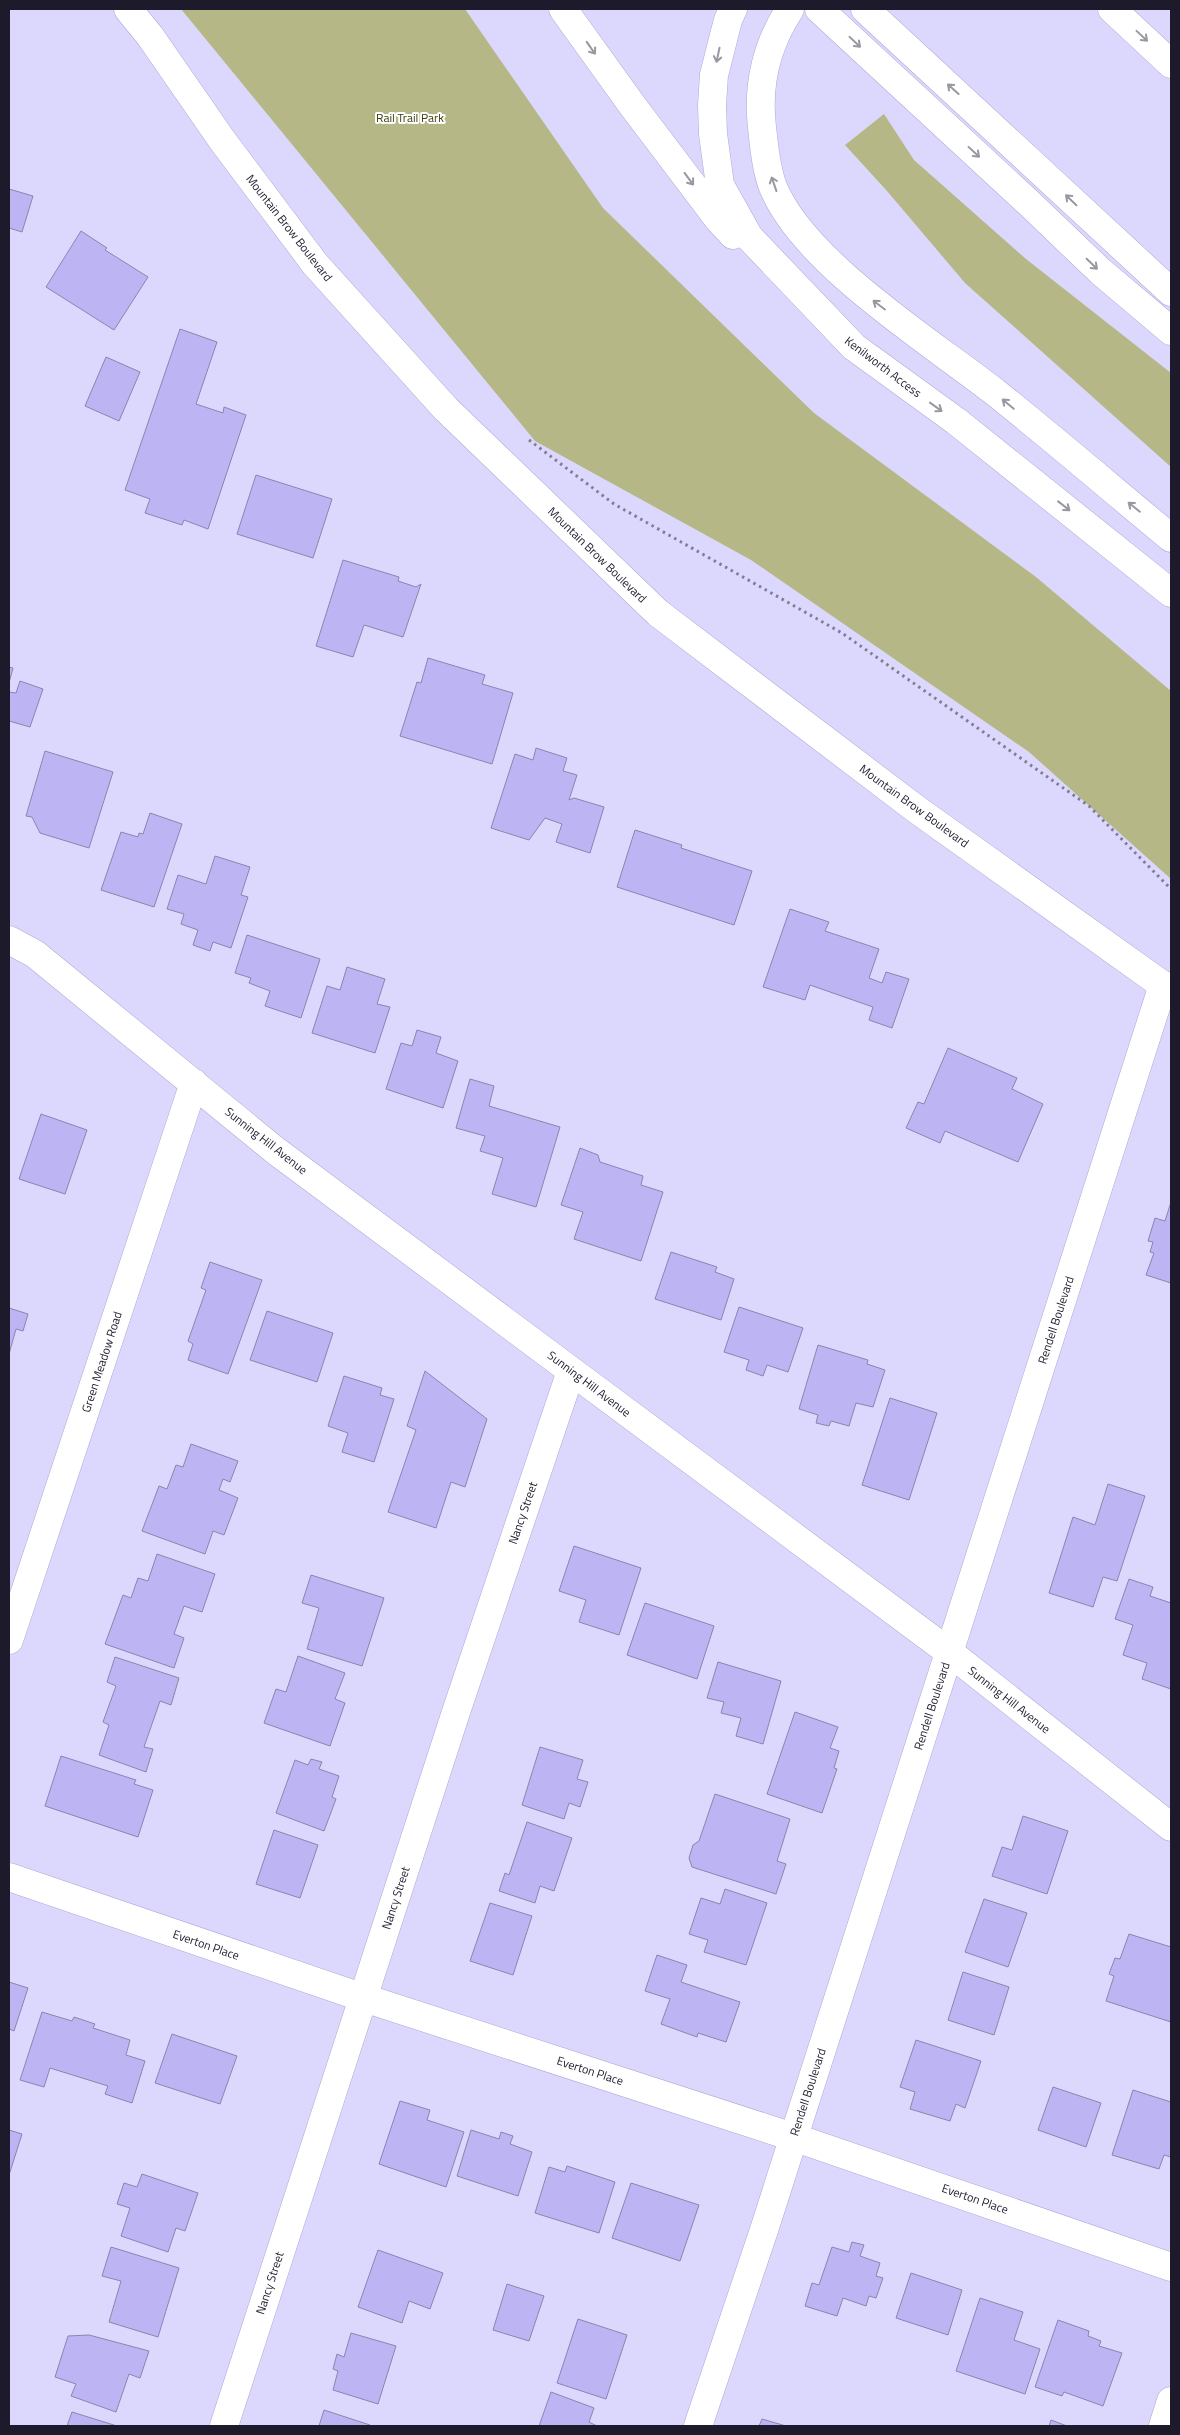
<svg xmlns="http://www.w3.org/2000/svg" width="1180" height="2435" font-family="'Titillium Web',sans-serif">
<rect width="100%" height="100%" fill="#dcd8fd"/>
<!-- green -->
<path fill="#b5b886" d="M181 9H465L603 208 814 413 1036 577 1171 691V879L1029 752 751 560 535 441Z
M884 114 914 160 1026 259 1171 373V467L965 283 887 191 845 145Z"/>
<!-- building -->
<path fill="#bdb5f3" stroke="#8a85af" d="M9 189 33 196 22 232 9 228Z
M81 231 107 248 105 250 148 277 114 330 46 287Z
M180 329 217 342 196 404 223 413 224 407 246 415 208 529 184 520 182 525 145 513 150 499 125 490Z
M106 357 140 372 119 421 85 406Z
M256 475 332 499 313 558 237 534Z
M343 560 399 577 398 581 416 587 421 584 403 637 364 625 353 657 316 646Z
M428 658 485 675 482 684 513 693 492 764 400 736 417 682 421 683Z
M9 667 13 668 9 683Z
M20 681 43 689 30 727 9 721V692L16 693Z
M536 748 567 758 563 771 577 775 569 800 574 798 604 807 590 853 556 842 562 824 545 818 529 840 491 828 515 754 533 760Z
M45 751 113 772 89 848 40 833 32 817 26 816Z
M150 813 182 824 154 907 101 890 121 832 138 837 139 833 143 834Z
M635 830 682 845 681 848 752 871 734 925 617 887Z
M215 856 250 867 241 895 248 897 231 948 213 942 210 951 193 945 198 930 181 924 184 914 167 909 178 875 206 884Z
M790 909 829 922 825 931 879 949 869 978 882 983 886 972 909 979 892 1028 869 1020 873 1007 810 985 805 1000 763 987Z
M247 935 320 959 301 1018 265 1006 270 991 249 983 251 978 235 973Z
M347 967 385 979 377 1004 390 1007 375 1053 312 1033 327 986 340 990Z
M417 1030 441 1037 436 1053 458 1061 443 1108 386 1089 401 1043 412 1046Z
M948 1048 1017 1078 1012 1089 1043 1104 1018 1162 945 1131 940 1143 906 1128 918 1102 924 1104Z
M470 1079 494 1086 489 1106 560 1127 536 1207 492 1194 503 1158 480 1151 485 1136 456 1128Z
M41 1114 87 1130 65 1194 19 1179Z
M580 1148 598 1155 600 1162 643 1176 641 1185 663 1192 641 1261 574 1239 583 1212 561 1205Z
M1171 1202V1283L1146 1275 1154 1253 1150 1252 1153 1242 1148 1241 1155 1218 1165 1221Z
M671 1252 717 1267 715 1272 734 1279 721 1320 655 1299Z
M210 1262 262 1280 228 1374 188 1360 193 1344 188 1341 206 1290 201 1288Z
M739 1307 803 1328 788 1372 767 1365 763 1376 746 1370 749 1360 724 1352Z
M9 1308 28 1314 23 1331 16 1329 9 1354Z
M267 1311 333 1333 317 1382 250 1360Z
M818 1345 868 1360 867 1364 885 1370 873 1407 856 1403 849 1426 831 1421 829 1426 816 1423 818 1415 799 1409Z
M425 1371 487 1419 465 1487 451 1482 436 1528 388 1512 416 1430 407 1426Z
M344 1376 382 1388 380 1395 394 1399 374 1462 342 1452 348 1433 328 1426Z
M890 1398 937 1413 909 1500 862 1485Z
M191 1444 238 1461 230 1482 223 1479 219 1490 238 1498 224 1535 213 1531 205 1554 142 1531 159 1486 167 1489 176 1465 183 1467Z
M1108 1484 1145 1496 1117 1581 1103 1577 1093 1607 1049 1593 1073 1517 1095 1525Z
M574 1546 641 1568 619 1635 579 1622 586 1600 559 1591Z
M157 1554 215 1574 202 1612 184 1606 174 1634 184 1638 174 1668 105 1644 123 1595 131 1598 138 1578 148 1581Z
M311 1575 384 1598 362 1666 307 1649 319 1608 302 1603Z
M1129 1579 1153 1587 1150 1596 1171 1603V1689L1142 1679 1147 1663 1123 1655 1133 1625 1115 1619Z
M645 1603 714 1626 697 1679 627 1655Z
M298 1656 345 1673 335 1699 345 1703 330 1746 264 1723 276 1689 286 1692Z
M115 1657 179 1678 171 1705 160 1701 144 1747 153 1749 146 1772 99 1755 109 1725 103 1722 116 1686 107 1682Z
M718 1662 781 1681 763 1744 736 1736 741 1718 721 1713 724 1702 707 1698Z
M795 1712 838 1727 830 1748 839 1751 834 1768 837 1769 822 1813 767 1794Z
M540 1747 583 1760 577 1779 588 1782 580 1807 569 1803 564 1819 522 1805Z
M61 1756 136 1780 134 1784 153 1790 138 1837 45 1806Z
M311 1759 322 1762 319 1769 339 1776 332 1797 336 1799 324 1831 276 1813 295 1760 308 1765Z
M715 1794 790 1819 777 1861 786 1864 776 1894 692 1867 689 1858 693 1845 699 1841Z
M1023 1816 1068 1831 1047 1894 992 1876 1002 1847 1012 1850Z
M527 1822 572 1838 554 1891 540 1886 535 1903 499 1891 505 1873 509 1875Z
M274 1830 318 1845 300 1898 256 1884Z
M725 1889 767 1903 746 1965 704 1952 708 1940 689 1934 701 1898 720 1904Z
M984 1899 1027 1913 1008 1967 965 1952Z
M490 1903 532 1916 513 1975 470 1961Z
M1129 1934 1171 1947V2022L1106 2001 1114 1976 1109 1974 1115 1958 1120 1959Z
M657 1955 687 1965 681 1982 740 2002 726 2042 698 2033 697 2037 661 2024 670 1999 645 1991Z
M963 1972 1009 1987 994 2035 948 2020Z
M9 1982 28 1988 14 2031 9 2029Z
M42 2012 72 2021 74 2017 95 2024 93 2028 130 2040 126 2055 145 2061 132 2103 105 2094 108 2086 50 2068 44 2087 20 2080Z
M172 2034 237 2056 220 2104 155 2083Z
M916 2040 981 2061 965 2108 956 2104 950 2121 910 2109 915 2092 900 2087Z
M1053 2087 1101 2103 1086 2147 1038 2130Z
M1133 2090 1171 2102V2157L1164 2155 1159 2169 1112 2155Z
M400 2101 430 2110 427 2120 464 2132 446 2187 379 2164Z
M9 2130 22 2134 9 2175Z
M471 2130 499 2139 501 2132 513 2136 510 2144 532 2152 518 2196 457 2176Z
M567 2166 615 2182 599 2233 535 2213 549 2167 565 2172Z
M142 2174 198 2193 185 2231 176 2228 168 2252 121 2236 130 2208 117 2204 124 2183 137 2187Z
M631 2183 699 2205 680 2261 612 2238Z
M852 2242 864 2245 860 2256 880 2263 876 2276 883 2278 876 2298 869 2296 866 2306 843 2298 837 2316 805 2306 812 2283 819 2285 832 2247 849 2252Z
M111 2247 179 2268 158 2337 109 2322 121 2281 102 2276Z
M378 2250 443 2273 430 2309 409 2301 402 2323 358 2307Z
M911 2273 962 2290 948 2335 896 2318Z
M507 2284 544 2296 529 2341 493 2330Z
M980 2298 1023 2312 1014 2340 1040 2349 1025 2394 956 2371Z
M578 2319 627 2335 606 2399 557 2383Z
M1058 2320 1089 2331 1088 2336 1101 2341 1099 2346 1122 2353 1103 2406 1064 2392 1062 2396 1035 2387Z
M351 2333 396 2346 378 2404 333 2390 338 2371 333 2369 337 2354 344 2357Z
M89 2335 149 2351 140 2378 129 2374 116 2412 71 2396 76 2384 55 2377 68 2336Z
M551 2392 594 2408 589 2422 597 2426H539Z
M324 2410 370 2425 369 2426H319Z
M72 2412 117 2426H67Z
M762 2419 786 2426H759Z
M1051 2420 1067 2426H1049Z"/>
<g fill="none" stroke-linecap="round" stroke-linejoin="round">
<defs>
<path id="minor" d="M9 940 35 954 276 1151 949 1652 1171 1827
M9 1640 194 1083
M9 1877 364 1998 793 2137 1171 2267
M224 2426 456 1712 571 1371
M698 2426 764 2230 1163 985
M1163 2426 1171 2401"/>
<path id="secondary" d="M128 9 150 36 222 140 315 264 446 409 658 613 916 809 1171 991
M563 9 632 105 719 220 733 235
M733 9 728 20 714 75 712 105 713 134 720 185 749 237 854 347 956 421 1171 593
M790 9C767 44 757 85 762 127 764 146 766 169 773 187 804 263 931 342 996 393 1055 440 1113 490 1171 538
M819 9 1030 204 1100 271 1171 331
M865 9 1171 292
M1112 9 1171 64"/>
</defs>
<!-- minor casing -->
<use href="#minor" stroke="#ada8d4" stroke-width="29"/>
<!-- secondary casing -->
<use href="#secondary" stroke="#ada8d4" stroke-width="29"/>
<!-- path -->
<path stroke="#817d98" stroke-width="3" stroke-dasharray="2.5 4" stroke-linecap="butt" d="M529 440 614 504 842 633 1089 806 1171 889"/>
<!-- minor -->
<use href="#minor" stroke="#fff" stroke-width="28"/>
<!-- secondary -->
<use href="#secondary" stroke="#fff" stroke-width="28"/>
</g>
<!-- one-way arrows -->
<defs><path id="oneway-shaft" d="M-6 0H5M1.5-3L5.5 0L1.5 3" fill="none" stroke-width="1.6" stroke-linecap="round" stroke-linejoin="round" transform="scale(1.25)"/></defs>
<g stroke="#9998a0">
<use href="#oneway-shaft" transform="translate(1142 36) rotate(43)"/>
<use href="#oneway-shaft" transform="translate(855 42) rotate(43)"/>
<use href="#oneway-shaft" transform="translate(591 48) rotate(55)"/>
<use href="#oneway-shaft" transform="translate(718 55) rotate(102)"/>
<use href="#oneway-shaft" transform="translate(953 89) rotate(-138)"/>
<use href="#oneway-shaft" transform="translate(974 152) rotate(43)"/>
<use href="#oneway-shaft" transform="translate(689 179) rotate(54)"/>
<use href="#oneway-shaft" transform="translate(774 184) rotate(-109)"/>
<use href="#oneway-shaft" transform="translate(1071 200) rotate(-136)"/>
<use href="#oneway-shaft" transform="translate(1092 264) rotate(44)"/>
<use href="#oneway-shaft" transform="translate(879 305) rotate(-143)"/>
<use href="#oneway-shaft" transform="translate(1008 404) rotate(-140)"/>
<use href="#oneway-shaft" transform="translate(936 407) rotate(36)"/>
<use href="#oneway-shaft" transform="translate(1064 506) rotate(38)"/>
<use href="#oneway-shaft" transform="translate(1134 507) rotate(-141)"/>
</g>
<g text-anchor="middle" stroke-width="4" stroke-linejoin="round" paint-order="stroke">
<!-- park labels -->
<g font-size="12" fill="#3c3d08" stroke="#fefefe">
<text x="410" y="122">Rail Trail Park</text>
</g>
<!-- street labels -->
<g font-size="12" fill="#1d1b2b" stroke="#fefefe">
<text transform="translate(289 228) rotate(52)" y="4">Mountain Brow Boulevard</text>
<text transform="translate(883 367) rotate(37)" y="4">Kenilworth Access</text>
<text transform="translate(597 555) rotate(44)" y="4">Mountain Brow Boulevard</text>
<text transform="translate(914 806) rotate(36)" y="4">Mountain Brow Boulevard</text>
<text transform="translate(266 1141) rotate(38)" y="4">Sunning Hill Avenue</text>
<text transform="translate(1056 1320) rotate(-72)" y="4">Rendell Boulevard</text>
<text transform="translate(102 1362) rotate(-72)" y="4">Green Meadow Road</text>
<text transform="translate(589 1384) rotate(37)" y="4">Sunning Hill Avenue</text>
<text transform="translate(523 1513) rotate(-71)" y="4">Nancy Street</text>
<text transform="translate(1009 1700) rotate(38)" y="4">Sunning Hill Avenue</text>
<text transform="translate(932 1706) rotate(-72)" y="4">Rendell Boulevard</text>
<text transform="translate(396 1898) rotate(-72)" y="4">Nancy Street</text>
<text transform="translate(206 1945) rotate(19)" y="4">Everton Place</text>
<text transform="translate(590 2071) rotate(18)" y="4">Everton Place</text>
<text transform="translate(808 2092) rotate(-72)" y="4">Rendell Boulevard</text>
<text transform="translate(975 2199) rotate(19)" y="4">Everton Place</text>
<text transform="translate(270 2283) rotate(-72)" y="4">Nancy Street</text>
</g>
</g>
<!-- border -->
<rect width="1180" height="2435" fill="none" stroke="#1d1b2b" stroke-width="20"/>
</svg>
